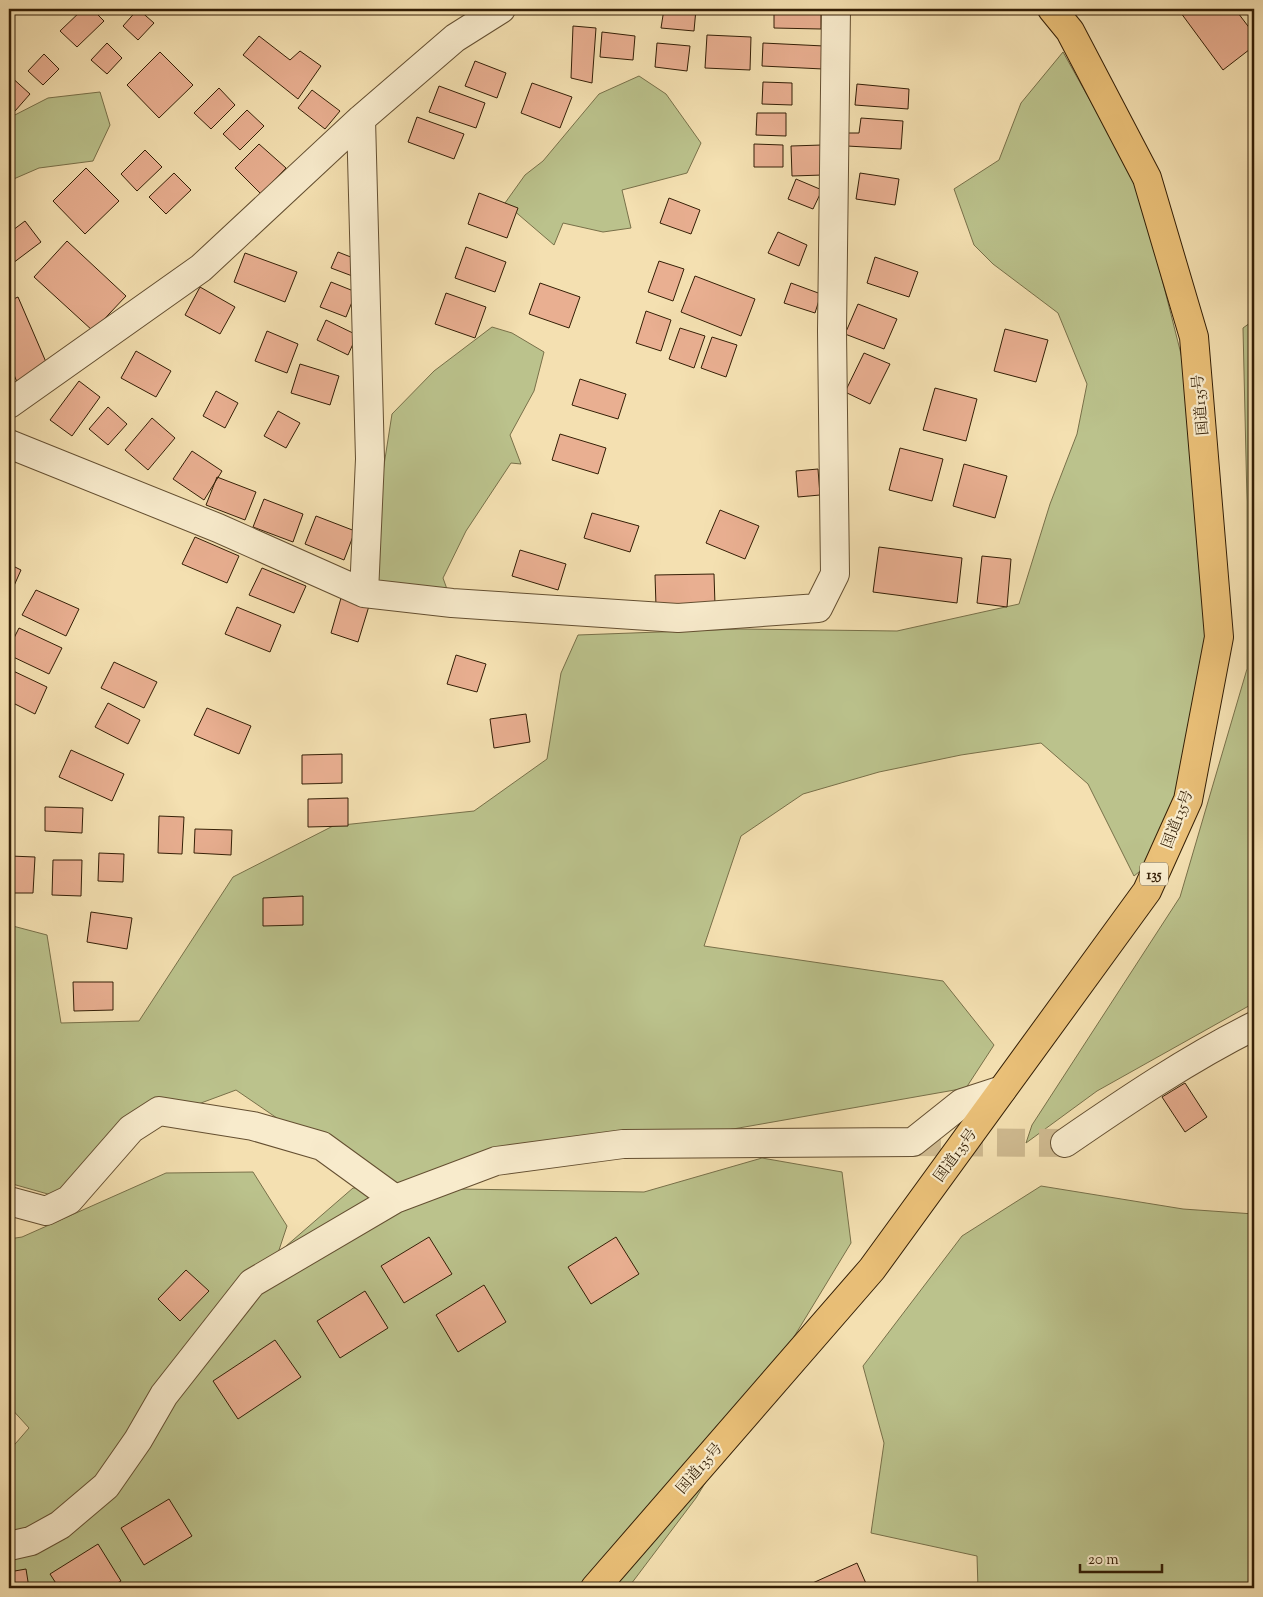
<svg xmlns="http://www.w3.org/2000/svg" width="1263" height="1597" font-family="'Sorts Mill Goudy','Noto Serif JP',serif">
<rect width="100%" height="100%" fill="#f4e0b1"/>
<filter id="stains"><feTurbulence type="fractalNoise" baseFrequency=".004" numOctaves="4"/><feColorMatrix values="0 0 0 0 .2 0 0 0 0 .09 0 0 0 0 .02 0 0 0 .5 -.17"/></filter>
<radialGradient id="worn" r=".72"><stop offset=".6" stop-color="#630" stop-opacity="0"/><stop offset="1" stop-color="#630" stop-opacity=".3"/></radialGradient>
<!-- green -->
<path fill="#bbc28c" stroke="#787049" d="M1063 52 1139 188 1202 437 1216 602 1165 851 1134 876 1088 784 1041 743 961 755 879 772 803 794 741 836 704 946 943 981 994 1045 966 1088 398 1188 644 1192 762 1158 842 1172 851 1243 696 1498 628 1588H9V1451L29 1428 9 1406V1239L22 1237 166 1173 253 1172 287 1226 278 1253 353 1188H379L236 1090 131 1129 69 1200 9 1183V925L47 935 61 1023 139 1021 233 877 333 826 474 811 547 759 561 673 578 635 740 629 897 631 1019 604 1050 504 1077 434 1087 384 1058 313 993 264 974 245 954 189 999 160 1021 103Z
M639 76 666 94 701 143 687 173 622 190 631 228 603 232 563 223 554 245 505 203 525 175 543 161 599 94Z
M100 92 110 125 93 161 39 168 9 181V118L48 98Z
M1254 320V1003L1097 1091 1026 1143 1032 1125 1180 897 1247 669V501L1243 328Z
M492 327 512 333 544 352 534 391 510 435 521 464 511 463 466 531 443 578 452 603 364 593 392 414 434 371Z
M1041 1186 1183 1209 1254 1214V1588H978L977 1556 871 1533 884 1443 863 1366 962 1236Z"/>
<!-- building -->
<path fill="#e9af91" stroke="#341f06" d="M83 9H92L104 21 77 47 60 31Z
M138 9 154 23 138 40 123 26Z
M266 9H303V13L266 11Z
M664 9H696L694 31 661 28Z
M774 9H821V29L774 28Z
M1178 9H1235L1254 34V46L1223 70Z
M573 26 596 28 592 83 571 78Z
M602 32 635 36 633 60 600 57Z
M707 35 751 37 750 70 705 68Z
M259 36 290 60 300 51 321 66 298 99 243 55Z
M107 43 122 58 107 74 91 60Z
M657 43 690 46 687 71 655 67Z
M763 43 824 46 823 69 762 66Z
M160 52 193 85 159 118 127 85Z
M44 54 59 69 43 85 28 71Z
M475 61 506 73 497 98 465 86Z
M9 75 30 94 15 111 9 106Z
M763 82 792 83V105L762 104Z
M532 83 572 97 560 128 521 113Z
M857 84 909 89 908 109 855 105Z
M439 86 485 103 476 128 429 112Z
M219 88 235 105 211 129 194 113Z
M312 90 340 111 325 129 298 108Z
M247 110 264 126 240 150 223 134Z
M757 113H786V136L756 135Z
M417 117 464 134 454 159 408 142Z
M861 118 903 121 901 149 847 146 848 133H859Z
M259 144 286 168 261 194 235 168Z
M754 144 783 145V167H754Z
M822 145 823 175 792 176 791 146Z
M145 150 162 167 137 191 121 174Z
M86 168 119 201 85 234 53 201Z
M174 173 191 190 166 214 149 197Z
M860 173 899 179 895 205 856 199Z
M796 179 822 190 813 209 788 199Z
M479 193 518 208 507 238 468 224Z
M669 198 700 210 691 234 660 223Z
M25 221 41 242 9 266V233Z
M778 232 807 245 799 266 768 253Z
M67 241 126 296 93 331 34 277Z
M466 247 506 262 495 292 455 278Z
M338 252 361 261 355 277 331 268Z
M245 253 297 272 285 302 234 282Z
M875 257 918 272 909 297 867 283Z
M659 261 684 269 673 301 648 292Z
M695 276 755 299 741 336 681 312Z
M331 282 356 292 346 317 320 307Z
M540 283 580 297 569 328 529 314Z
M791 283 821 294 815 313 784 303Z
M200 287 235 307 220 334 185 315Z
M446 293 486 307 475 338 435 324Z
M18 297 49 369 17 382 9 363V301Z
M858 304 897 319 884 349 845 334Z
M646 311 671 320 661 351 636 343Z
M326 320 357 335 348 355 317 340Z
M680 328 705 336 694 368 669 359Z
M1005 329 1048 340 1036 382 994 371Z
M267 331 298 344 287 373 255 361Z
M712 337 737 345 726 377 701 368Z
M136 351 171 371 156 397 121 378Z
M864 353 890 364 870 404 845 392Z
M300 364 339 376 330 405 291 393Z
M580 379 626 394 618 419 572 405Z
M79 381 100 397 72 436 50 420Z
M935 388 977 399 966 441 923 430Z
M216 391 238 403 225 428 203 416Z
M108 407 127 424 108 445 89 429Z
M278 411 300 423 286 448 264 436Z
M152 418 175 438 148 470 125 450Z
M560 434 606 448 598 474 552 460Z
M900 448 943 459 932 501 889 490Z
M192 451 222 471 204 500 173 479Z
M964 464 1007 476 995 518 953 506Z
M818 469 820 495 798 497 796 471Z
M217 477 256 492 245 520 206 505Z
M264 499 303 514 293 542 253 527Z
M720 510 759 526 745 559 706 543Z
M592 513 639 526 630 552 584 538Z
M316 516 355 531 344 560 305 544Z
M195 537 239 556 227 583 182 564Z
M879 547 962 558 957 603 873 592Z
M520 550 566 564 558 590 512 576Z
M982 556 1011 559 1007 607 977 603Z
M9 564 21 570 9 597Z
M262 568 306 586 294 613 249 595Z
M714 574 715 605 656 606 655 575Z
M36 590 79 609 66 636 22 615Z
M341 598 369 606 358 642 331 633Z
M237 607 281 625 270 652 225 634Z
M19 628 62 648 49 674 9 655V648Z
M456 655 486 664 477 692 447 684Z
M114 662 157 682 144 708 101 688Z
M9 669 47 687 35 714 9 701Z
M108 703 140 720 128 744 95 727Z
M207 708 251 726 239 754 194 735Z
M526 714 530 742 494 748 490 719Z
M71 750 124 774 112 801 59 777Z
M342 754V783L302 784V755Z
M348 798V826L308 827V799Z
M45 807 83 808 82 833 45 831Z
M159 816 184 817 182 854 158 853Z
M195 829 232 830 231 855 194 853Z
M99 853 124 854 123 882 98 881Z
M10 856 35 857 33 893H9Z
M53 860H82L81 896 52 895Z
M303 896V925L263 926V898Z
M91 912 132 918 127 949 87 942Z
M73 982H113V1010L74 1011Z
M1185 1083 1207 1117 1185 1132 1162 1097Z
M429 1237 452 1274 404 1303 381 1266Z
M616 1237 639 1274 591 1304 568 1267Z
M186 1270 209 1291 180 1321 158 1299Z
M484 1285 506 1322 458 1352 436 1315Z
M365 1291 388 1328 340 1358 317 1321Z
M275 1340 301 1377 238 1419 213 1381Z
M169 1499 192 1536 144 1565 121 1528Z
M98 1544 121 1581 108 1588H59L50 1574Z
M857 1563 868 1588H807L806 1586Z
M26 1569 29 1588H9V1572Z"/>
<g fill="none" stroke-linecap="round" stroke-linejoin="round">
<!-- minor-tunnel -->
<path stroke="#ceb98f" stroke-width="28" stroke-dasharray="28 14" stroke-linecap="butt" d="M913 1142 1065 1143"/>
<defs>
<path id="minor" d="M361 119 370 459 364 593
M9 404 201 268 361 119 455 38 501 9
M9 444 218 528 364 593 452 603 678 618 818 608 835 574 832 331 836 9
M1065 1143C1126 1101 1188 1059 1254 1026
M9 1201 46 1211 69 1200 131 1129 159 1111 253 1126 322 1146 395 1199
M9 1546 31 1541 60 1525 106 1486 138 1440 164 1395 252 1283 395 1199 496 1161 623 1144 913 1142 962 1103 1002 1090"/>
<path id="highway" d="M595 1588 872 1269 1147 891 1188 800 1219 637 1194 337 1147 178 1070 31 1052 9"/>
</defs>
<!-- minor casing -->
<use href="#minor" stroke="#644f31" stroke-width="30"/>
<!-- highway casing -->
<use href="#highway" stroke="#341f06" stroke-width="30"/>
<!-- minor -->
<use href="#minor" stroke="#f8ebcc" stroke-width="28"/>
<!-- highway -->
<use href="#highway" stroke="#eac078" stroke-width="28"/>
</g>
<g text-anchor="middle" stroke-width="4.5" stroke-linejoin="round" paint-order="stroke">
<!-- shield labels -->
<rect fill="#f8ebcc" stroke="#6f5c41" stroke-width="1" x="1140" y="862.5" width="28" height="23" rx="4"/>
<g font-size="14" font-weight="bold" fill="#341f06">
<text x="1154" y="879">135</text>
</g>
<!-- street labels -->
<g font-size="15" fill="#341f06" stroke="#f8ebcc">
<text transform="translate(1200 405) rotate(-95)" y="5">国道135号</text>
<text transform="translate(1177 819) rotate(-69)" y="5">国道135号</text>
<text transform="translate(955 1155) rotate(-54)" y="5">国道135号</text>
<text transform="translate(699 1468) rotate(-49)" y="5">国道135号</text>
</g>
</g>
<!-- margin -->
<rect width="1263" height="1597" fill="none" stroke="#f4e0b1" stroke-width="30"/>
<rect x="10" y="10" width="1243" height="1577" fill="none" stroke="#341f06" stroke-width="2.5"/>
<rect x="15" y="15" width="1233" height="1567" fill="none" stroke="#341f06"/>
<!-- scale -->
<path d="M1080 1564v8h82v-8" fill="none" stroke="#341f06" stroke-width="2.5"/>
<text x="1088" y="1564" font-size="15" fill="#341f06" stroke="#f8ebcc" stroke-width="4" paint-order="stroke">20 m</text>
<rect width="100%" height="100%" filter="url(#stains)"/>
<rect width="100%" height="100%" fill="url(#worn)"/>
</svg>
